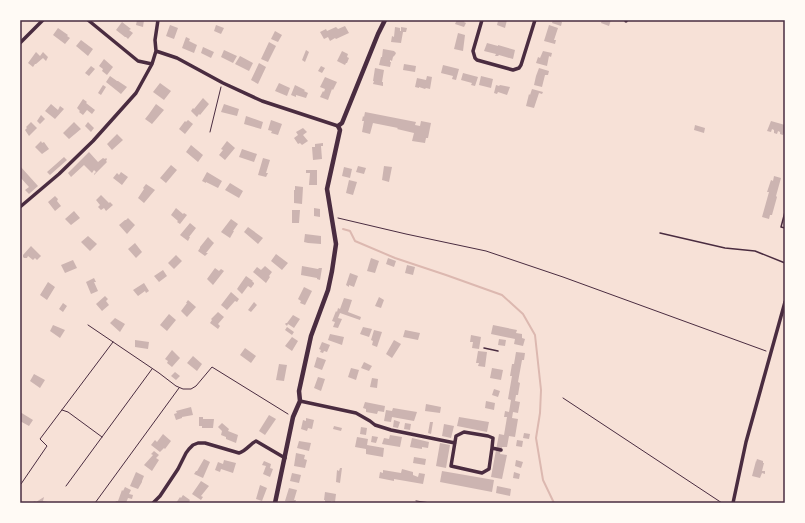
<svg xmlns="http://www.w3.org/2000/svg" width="805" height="523" font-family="'Noto Sans',sans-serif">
<rect width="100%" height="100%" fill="#f7e1d7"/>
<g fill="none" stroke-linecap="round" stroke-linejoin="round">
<!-- stream -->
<path stroke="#dcb8b0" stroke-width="2" d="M343 229 350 231 355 241 395 258 446 275 502 295 523 314 535 335 541 390 540 413 536 438 543 480 554 503"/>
</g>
<!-- building -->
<path fill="#ccb4b1" d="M137 20H144L143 27 136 25Z
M457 20H465L464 22 466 23 464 27 455 24Z
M495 20H507L505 28 497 25 498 21Z
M553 20H560V21L562 22 561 26 552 23Z
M602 20H611L609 26 601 23Z
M122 22 131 29 129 30 133 33 128 39 126 37H125L116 30Z
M170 25 178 28 174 39 166 36Z
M216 25 224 28 221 34 214 31Z
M549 25 558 28 554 40H556L555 44 544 41Z
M345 26 349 33 336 39 335 38 330 41 328 37 324 39 320 32 326 29 327 31 336 27 338 29Z
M395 27 400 28V31H401V27L407 28 406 32H403L401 43 391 42 392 36 394 37Z
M58 28 68 35 67 36 70 38 65 44 53 35Z
M275 31 282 35 278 42 271 39Z
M458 33 465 35 463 51 454 49Z
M186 37 190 39 189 41 197 45 194 53 182 48Z
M81 40 93 49 88 56 76 46Z
M269 42 276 46 268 62 261 59Z
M487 43 498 46V45L515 50 513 59 499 55 498 56H495L496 54 484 51Z
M203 47 214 52 211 58 201 53Z
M383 49 394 51 396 53 395 55 393 57 392 61 390 60V62H391L390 67 379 65 381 57H382Z
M224 50 237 56 233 63 221 57Z
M306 50 309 52 305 62 302 60Z
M342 51 348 54 347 57 349 58 347 63H346L345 65 337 61Z
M543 51 552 53 551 57 549 56 547 66 536 63 538 57 540 58Z
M36 52 40 56 43 52 48 57 46 61 43 58 36 64H35L33 67 28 63Z
M240 56 253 63 249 71 235 64Z
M104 59 113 67 107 75 102 71 103 69 99 66Z
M259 63 266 67 258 84 251 80Z
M404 64 416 66 415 72 403 70Z
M443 65 459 69 456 80 452 79 453 76 441 73Z
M91 66 95 69 89 76 85 73Z
M321 66 325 68 322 73 318 71Z
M375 68 384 70 382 82H383V86L373 84 374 81H373Z
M539 68 549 71 548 75H545L542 87 534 85 536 76Z
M463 73 478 77 475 86 471 85 472 83 461 80Z
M110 76 117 81H118L127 87 121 94 106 82Z
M427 76 432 77 430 89 426 88 425 89 419 87V88L415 87 417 78 426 80Z
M481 76 493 79 491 88 479 85Z
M325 77 337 82 333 90 332 89 328 100 320 97 323 91 324 92 325 89 320 87Z
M160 83 171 91 164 100 153 92Z
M279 83 290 88 287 96 275 91Z
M103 85 106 87 101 95 98 93Z
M295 85 305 90 304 91 308 93 306 98 296 95V97L291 95Z
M496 85 499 86 500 85 510 87 507 95 498 92 497 94 494 93Z
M532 89 543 92 542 94 539 93 534 108 526 106 529 94 530 95Z
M203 98 209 104 200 115 199 114 197 117 191 111 193 108 194 109Z
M83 99 87 102 86 103 95 110 92 114 87 110 83 115 79 112 80 111 77 108Z
M51 104 58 110 60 106 64 109 55 119 45 111Z
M156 104 164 110 152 124 145 119 149 114Z
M224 104 239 109 237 116 221 112Z
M365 112 416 122 415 125 420 126 421 121 431 123 428 138H426L425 143 412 141 414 133 397 129 398 128 373 123 370 134 362 132 364 121H362L363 116 364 117Z
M41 115 45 119 40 124 37 121Z
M246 116 263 122 261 129 244 124Z
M188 120 193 124 185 134 179 129 185 121 186 122Z
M271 120 282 124 278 135 271 133 272 131 268 130Z
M771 121 785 125V133H784L783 135 780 134V132L778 131 777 134 774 133V130L772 129 771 132 767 131Z
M31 122 37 128 29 136 25 130 27 128 26 127Z
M74 122 81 129 69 139 63 133Z
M88 122 94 128 91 132 85 126Z
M695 125 705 128 704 133 694 130Z
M303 128 307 132 303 135 308 141 302 145 300 143 298 144 294 138 298 135 296 132Z
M117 134 123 140 112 150 107 144Z
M41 141 42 143 44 142 49 149 42 154 35 147Z
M227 141 235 148 225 160 219 155 223 150 221 149Z
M323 143V146H321L322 159 313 160 312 147H315V144Z
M191 145 203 155 198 162 186 152Z
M242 149 257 154 254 162 239 157Z
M89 152 98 162 103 158 105 159 106 158 107 159 106 161 107 162 94 175V174L96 172 94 170 92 173 84 165 71 177 68 173Z
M64 157 67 160 50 175 47 172Z
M263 158 270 160 266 173H268L266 177 258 175Z
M171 165 177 170 166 183 160 178Z
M20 166 38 186 29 194 25 190 29 187 20 177Z
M358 166 366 168 364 174 356 172Z
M384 166 392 167 389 182 382 180Z
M344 167 352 169 350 178 342 176Z
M306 170H317V185H309L310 173H306Z
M121 172 128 177 122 185 113 178 117 173 119 175Z
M207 172 222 181 218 188 206 182V183L202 181Z
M774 176 781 178 776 196 777 197 772 215H770L769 219 762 217 769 192H767L771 180 773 181Z
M349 180 357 182 353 195 346 193Z
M230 183 243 191 239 198 225 190Z
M146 184 155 190 144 203 138 198 144 189 143 188Z
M295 186 303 187 302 204 294 203V190H295Z
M101 195 109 203 110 202 113 205 106 211 104 208 101 210 98 207 100 205 96 200Z
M55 196 58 199 57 201 61 206 55 211 48 202Z
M176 208 183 214 184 213 187 215 180 224 177 222 178 221 171 215Z
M314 208 320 209V217L314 216Z
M292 210H300L299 223H292Z
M74 211 80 218 71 225 65 219Z
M128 218 135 225 127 234 119 225 125 220H126Z
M231 219 238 224 233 231H234L230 238 221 232Z
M190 223 196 228 189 237H190L188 241 180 235Z
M248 227 263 238 258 244 244 232Z
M305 234 321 236V244L308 243 304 242Z
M88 236 97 244 90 251 81 242Z
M208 237 214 243 206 253H208L205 256 198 251 200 248V247Z
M135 243 142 252 136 258 128 249Z
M31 246 41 256 37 260 35 258 33 260 28 256 27 258H24L23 257V255Z
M276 254 288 263 282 270 271 261Z
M176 255 182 261 174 269 168 263Z
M371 258 379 261 375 273 367 271Z
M388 258 396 261 394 267 386 264Z
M73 260 77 268 65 273 61 265Z
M407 265 415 267 413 275 405 273Z
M265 266 272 272 269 276 270 277 266 283 253 272 257 267 261 270Z
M302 266 318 269 319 268H322L320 280 317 279V278L301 275Z
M215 268 219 271 221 269 224 271 213 285 207 279Z
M163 270 167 276 159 282 154 276Z
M350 273 358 276 354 287 349 285V287L346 285Z
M246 276 253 281H252L254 283V284L251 288 248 286 242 294 237 289 239 286Z
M94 278 96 282H94L98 291 91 294 86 282Z
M48 282 55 287 47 300 40 295Z
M144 283 149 291 146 293 145 291 138 296 133 290Z
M304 287 312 291 305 305 300 303 301 301 298 299Z
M231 292 239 299 237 302 235 301 227 310 221 305Z
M105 296 108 299 106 301 109 305 102 311 96 304Z
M379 297 384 300 381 308 375 306Z
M344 298 352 300 348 312 361 317 360 320 340 313 338 318 342 319 338 328 333 327 335 322 332 321 336 311 337 312 338 308 340 309Z
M188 300 196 307 187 317 181 311 187 303H186Z
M254 302 257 305 251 312 248 310Z
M63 303 67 306 63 312 59 309Z
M218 312 224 317 218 324 220 326 218 329 210 323 212 320 211 319Z
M169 314 176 320 167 331 160 325Z
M293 315 300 319 294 328 288 324 287 326 285 324 286 323H287Z
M115 318 125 324 120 332 110 323Z
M53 325 65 330 60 338 50 331Z
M493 325 517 330 516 333 522 334V338L525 339 523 346 514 344 515 339 491 334Z
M287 327 294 332 292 335 285 330Z
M363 327 372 329 369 337 360 334Z
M374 330 382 332 377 347 372 345 373 341 371 340Z
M405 330 420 333 418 340 403 337Z
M330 334 344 337 342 345 328 340Z
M471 335 481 337 479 349 472 348 473 342H470Z
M292 337 298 341 292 351 285 346Z
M499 339 506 340 505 346 498 345Z
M135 340 149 342 148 349 135 347Z
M394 340 401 344 392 358 386 354Z
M322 342 330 345 327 352 324 351 323 353 320 352 321 350 319 349Z
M245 348 256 356 251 363 240 355Z
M172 350 180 358 172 367 167 363 168 361 165 359Z
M478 351 487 352 485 367 478 366 479 363H476Z
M516 352 525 353 524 360H522L518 382 520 383 518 395H516L515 401 520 402 518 413 513 412 512 418 518 419 515 437 509 436 507 447H502L500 454 507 455 502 479 491 477 499 434 504 435 507 417H504L505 411 509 412 511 400 508 399 512 376H510L512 364H514Z
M193 356 202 364 197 371 187 363Z
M317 357 326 360 322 370 314 367Z
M364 362 372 366 369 371 361 368Z
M279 364 287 365 284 381 276 380Z
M351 368 359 370 356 380 348 377Z
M492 368 503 370 501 380 490 378Z
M175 372 180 376 176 380 171 376Z
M34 374 45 380 40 388 30 381Z
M318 377 325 379 321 391 314 388Z
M372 378 378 379 377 388 370 387Z
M494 389 500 391 498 397 492 395Z
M486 401 495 403 494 410 485 408Z
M365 402 385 406 384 412 378 411 377 414 366 412V409L363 408Z
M426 404 441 407 440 413 425 411Z
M191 407 193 415 182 417V418L176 420 174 414 177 413 176 411Z
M393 408 417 412 414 421 392 417 391 422 384 421 386 410 392 411Z
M20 412 33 420 29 426 20 421Z
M269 415 276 419 265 435 259 431Z
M199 417H203V419H214L213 428H202V426H199Z
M459 417 489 422 487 432 457 426Z
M306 418 314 420 312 429 308 428 307 431 301 429 303 420 306 421Z
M394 420 400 422 398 428 393 427Z
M430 422H433L431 434 428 433Z
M222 423 229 429 228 431 238 435 236 443 226 439V437L221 435 222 431 218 427Z
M405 423 411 424 410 430 404 429Z
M444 424 454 426 451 438 442 436Z
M334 426 342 428 341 431 333 429Z
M361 427 367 428 366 435 360 434Z
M524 433 530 434 529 439 523 438Z
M163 434 171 441 165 449 164 448 160 452 151 445 155 440 157 442Z
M390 435 402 437 400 447 382 444 384 438 389 439Z
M372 436 378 437 376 443 371 442Z
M357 437 368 439 367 445 384 448 383 457 366 454V449L355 447Z
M412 438 429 442 428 448 422 447V449L410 447Z
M517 440 523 441 522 447 516 446Z
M299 441 311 443 309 451 297 448Z
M440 443 450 445 446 468 436 466Z
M154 451 159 455 156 458 159 460 152 471 144 465 153 455 151 454Z
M296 453 305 455 304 459 307 460 305 468 294 466Z
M414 457 426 459 425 465 413 463Z
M204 459 210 462 203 478 194 474 196 471H197Z
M757 459 763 461V463H764L762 471H765V474L762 473 760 478 752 476 756 461V462Z
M224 460 236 463 233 473 221 469 220 472 215 470 218 462 223 464Z
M516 460 523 462 521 468 515 466Z
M264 461 271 464 270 468 273 469 270 477 263 474 266 466 262 465Z
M340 468H342L340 483 336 482 337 470 339 471Z
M402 469 413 472V475L418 477 419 473 425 474 423 484 394 479V481L379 478 380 472 383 473V470L401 473Z
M442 471 494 480 492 492 440 482Z
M136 472 144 476 142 481V480V482L138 489 130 486Z
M514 472 520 474 519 479 513 478Z
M292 473 301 475 299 483 290 481Z
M201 481 209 486 201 496 203 497 201 500 192 494Z
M260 485 267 488 262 501 256 499Z
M497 486 511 489 510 496 496 493Z
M125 487 131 490 129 494 133 495 132 499 128 498 126 503H115L116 501H118L122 490 123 491Z
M289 488 297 490 294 500H296L295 503 285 501Z
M325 492 336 494 335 502 331 501 330 503H325V500H324Z
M183 495 190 500 188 503 186 502V503H176L180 497 181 498Z
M44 497 43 501 48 502V503H31L35 501 36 502Z"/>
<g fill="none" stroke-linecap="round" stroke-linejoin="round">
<!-- path -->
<path stroke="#4a2c40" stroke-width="1" d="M210 132 221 87
M338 218 406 234 486 251 563 277 766 351
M88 325 159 373 176 386 183 389H191L196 386 212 367 288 414
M563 398 722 503
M62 410 68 412 102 437
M21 484 47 446 40 439 113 342
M66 486 152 369
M416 501 431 503
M95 503 179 388"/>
<!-- service -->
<path stroke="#4a2c40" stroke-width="1.5" d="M785 212 781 227 785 228
M660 233 725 248 755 251 785 263
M484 348 498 351"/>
<!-- minor -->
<path stroke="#4a2c40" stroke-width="3.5" d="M88 20 138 61 152 64
M482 20 473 51 475 58 477 60 513 70 519 68 521 65 535 20
M626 21V20
M20 43 43 20
M156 51 177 58 223 83 262 101 338 126
M20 207 59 174 93 141 136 93 152 64 156 51 155 40 158 20
M300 401 356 413 370 421 375 425 391 430 455 443
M464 432 488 436 493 438 492 448 489 469 482 473 451 466 456 436Z
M492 448 501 450
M153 503 160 496 178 469 186 453 189 449 193 445 198 443H205L239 453C246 451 250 444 256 441L285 458
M733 503 746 442 785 302"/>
<!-- tertiary -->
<path stroke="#4a2c40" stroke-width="4.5" d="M275 503 293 417 300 401 299 391 311 336 328 290 332 271 336 244 327 189 340 130 338 126 342 123 378 34 385 20"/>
</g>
<!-- border -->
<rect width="805" height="523" fill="none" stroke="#fffaf5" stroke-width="42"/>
<rect x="21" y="21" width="763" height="481" fill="none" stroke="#4a2c40" stroke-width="1.5"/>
</svg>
